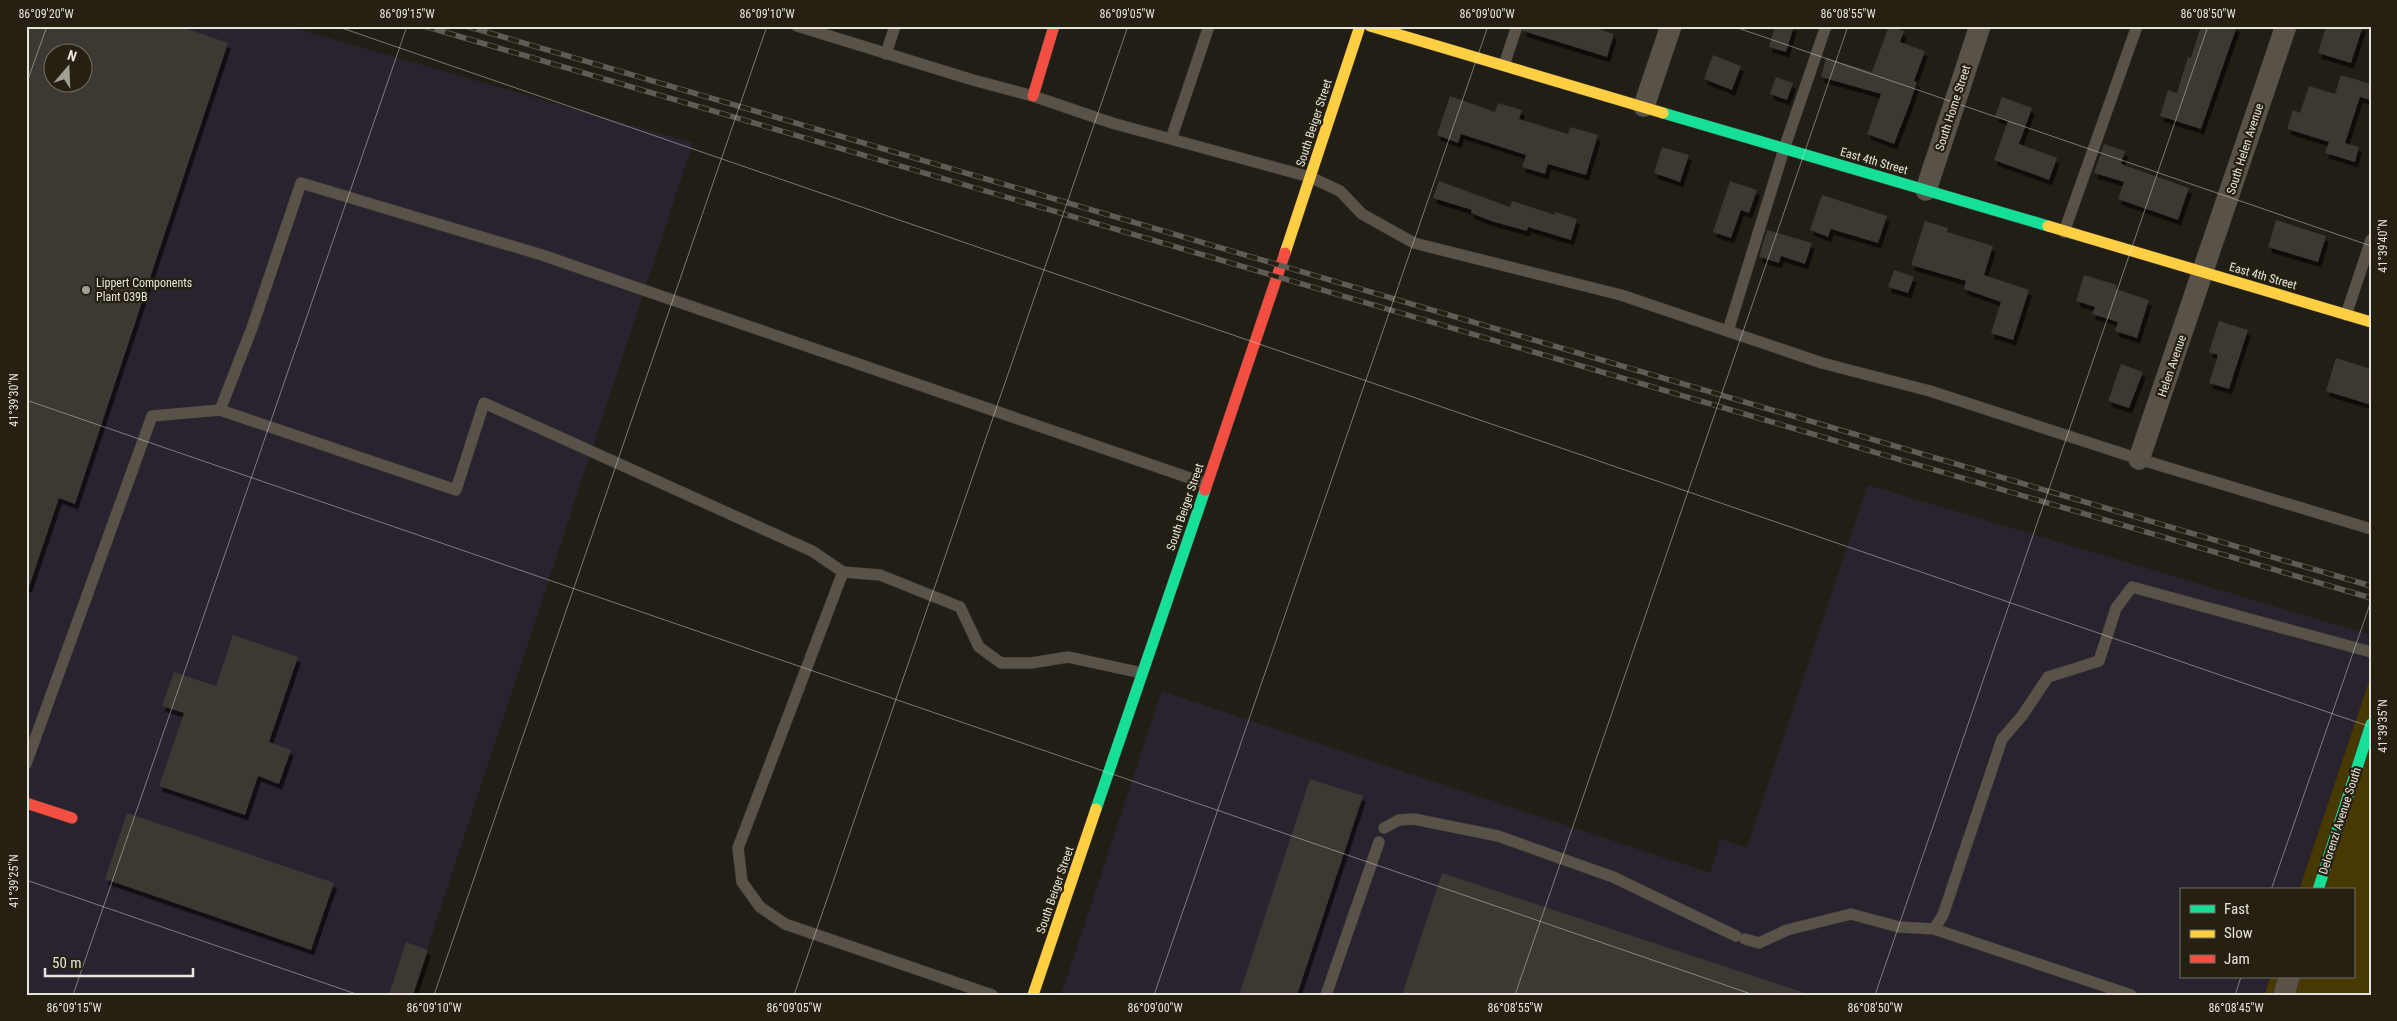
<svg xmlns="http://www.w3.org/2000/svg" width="2397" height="1021" font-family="'Roboto Condensed',sans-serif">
<defs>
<filter id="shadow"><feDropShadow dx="3" dy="5.5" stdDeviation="0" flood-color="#0009"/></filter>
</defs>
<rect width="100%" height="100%" fill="#211e16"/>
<!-- industrial -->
<path fill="#292330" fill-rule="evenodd" d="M26 26H287L693 143 412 995H26ZM52 52H82V82H52Z
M1868 485 2371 635V675L2299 890H2181V977H2270L2265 995H1061L1162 691 1710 873 1721 839 1747 848Z"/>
<!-- green -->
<path fill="#483903" d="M2371 675V995H2265L2270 977H2353V890H2299Z"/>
<!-- building -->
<path fill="#3c3733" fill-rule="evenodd" filter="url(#shadow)" d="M26 26H179L228 43 75 504 59 498 29 587H26ZM52 52H82V82H52Z
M1524 26H1589L1614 34 1607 57 1523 31Z
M1775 26H1794L1786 52 1769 47Z
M1889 26 1904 31 1900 42 1925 51 1914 81 1917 82 1910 103 1894 144 1867 134 1881 94 1821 77 1826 58 1872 72Z
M2201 26H2237L2201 129 2160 116 2168 90 2177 93 2188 57 2191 58Z
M2326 26H2363L2351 63 2318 53Z
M1713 55 1741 66 1732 90 1704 79Z
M2341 75 2371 84V100L2360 97 2345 143 2359 147 2355 162 2325 153 2329 142 2287 129 2293 110 2300 113 2309 86 2335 94Z
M1776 77 1793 83 1787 100 1770 94Z
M1450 96 1495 112 1498 103 1522 110 1519 119 1568 134 1570 127 1598 135 1586 175 1548 164 1545 174 1522 167 1526 155 1461 134 1458 143 1437 135Z
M2002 97 2032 108 2019 144 2057 158 2049 180 1994 160 2008 121 1995 116Z
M2104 144 2125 151 2121 164 2189 188 2178 220 2118 199 2124 182 2094 173Z
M1662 147 1689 155 1680 182 1654 173Z
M1439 181 1510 207 1512 201 1555 215V212L1577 219 1571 240 1528 227 1527 231 1491 221 1471 213 1472 210 1433 198Z
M1730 181 1757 190 1749 213 1741 210 1731 238 1713 232Z
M1822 195 1887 216 1878 243 1831 229 1828 237 1810 230Z
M2276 220 2326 236 2318 262 2268 247Z
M1925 221 1948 228 1947 232 1993 246 1984 275 2029 290 2013 340 1991 333 2001 302 1964 289 1966 281 1911 265Z
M1767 230 1812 243 1805 264 1781 256 1779 263 1759 257Z
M1894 270 1914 277 1908 293 1888 287Z
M2084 275 2117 285 2116 289 2149 300 2137 338 2115 331 2118 322 2092 314 2095 307 2076 301Z
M2219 321 2248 330 2229 389 2209 383 2218 355 2209 352Z
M2336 358 2371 369V405L2326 391Z
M2121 364 2143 372 2129 408 2108 401Z
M233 635 298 657 269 742 291 750 279 784 258 776 245 815 159 786 184 713 162 706 174 672 216 686Z
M1310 779 1363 796 1297 995H1239Z
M127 813 334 883 311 950 105 879Z
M1442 873 1802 992 1801 995H1402Z
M406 942 428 950 413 995H389Z"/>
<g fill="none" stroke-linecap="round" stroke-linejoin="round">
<defs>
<path id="lane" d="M797 26 973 80 1033 96 1112 123 1310 177 1340 191 1362 214 1414 243 1621 295 1822 363 1930 391 2139 459 2371 529
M886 54 895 26
M1504 65 1517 26
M1171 139 1209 26
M2064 232 2137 26
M2346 315 2371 240
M1728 331 1784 149 1826 26
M220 410 456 490 484 403 812 551 843 572
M26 764 152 416 220 410 252 328 301 183 542 255 1207 484
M1384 828 1399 820 1414 819 1498 836 1613 877 1736 936
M1934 929 2131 995
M1745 939 1759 943 1787 930 1851 914 1899 927 1934 929 1943 915 2002 739 2022 716 2048 677 2099 661 2116 608 2132 587 2371 652
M992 995 785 924 760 907 742 882 738 848 843 572 880 575 960 607 979 647 1001 663H1031L1068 657 1142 673
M1326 995 1379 842"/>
<path id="street" d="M1644 106 1671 26
M1926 190 1980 26
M2139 459 2286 26
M2284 995 2289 977"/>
<path id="fast" d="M1663 113 2048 226
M1096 809 1205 490
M2318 890 2371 724"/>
<path id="slow" d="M1370 26 1663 113
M2048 226 2371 322
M1285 253 1360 26
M1033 995 1096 809"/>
<path id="jam" d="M1033 96 1054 26
M1205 490 1285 253
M26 803 72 818"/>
</defs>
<!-- lane casing -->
<use href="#lane" stroke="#3c3932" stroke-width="12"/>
<!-- street casing -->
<use href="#street" stroke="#3c3932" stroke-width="22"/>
<!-- fast casing -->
<use href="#fast" stroke="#3c3932" stroke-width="12"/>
<!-- slow casing -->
<use href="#slow" stroke="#3c3932" stroke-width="12"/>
<!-- jam casing -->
<use href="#jam" stroke="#3c3932" stroke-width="12"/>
<!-- lane -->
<use href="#lane" stroke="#585249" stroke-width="11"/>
<!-- street -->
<use href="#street" stroke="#585249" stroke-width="21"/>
<!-- fast -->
<use href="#fast" stroke="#16e098" stroke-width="11"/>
<!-- slow -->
<use href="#slow" stroke="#ffcf43" stroke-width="11"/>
<!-- jam -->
<use href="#jam" stroke="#f24e42" stroke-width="11"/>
<defs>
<path id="rail" d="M424 26 2371 598
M466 26 2371 586"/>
</defs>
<!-- rail casing -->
<use href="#rail" stroke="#605b54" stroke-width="5.5"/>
<!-- rail -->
<use href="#rail" stroke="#252012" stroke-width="4" stroke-dasharray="11" stroke-linecap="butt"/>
</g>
<!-- ticks -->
<path fill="none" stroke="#e7e4db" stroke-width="1" stroke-opacity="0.45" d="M336 26 2371 727M1732 26 2371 246M26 85 47 26M26 400 1754 995M26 880 359 995M2271 890 2371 601M73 995 407 26M434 995 767 26M794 995 1128 26M1154 995 1488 26M1515 995 1848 26M1875 995 2208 26M2235 995 2241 977"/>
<!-- markers -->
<circle fill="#a29f96" stroke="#252012" stroke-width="2" cx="86" cy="290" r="5"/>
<g text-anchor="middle" stroke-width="4.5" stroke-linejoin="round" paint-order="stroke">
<!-- street labels -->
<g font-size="12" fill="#e7e4db" stroke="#252012">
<text transform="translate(1953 108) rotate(-72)" y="4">South Home Street</text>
<text transform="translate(1314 123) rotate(-72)" y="4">South Beiger Street</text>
<text transform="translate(2245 149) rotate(-72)" y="4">South Helen Avenue</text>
<text transform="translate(1874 161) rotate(16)" y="4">East 4th Street</text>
<text transform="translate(2263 276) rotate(16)" y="4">East 4th Street</text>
<text transform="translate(2172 366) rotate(-71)" y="4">Helen Avenue</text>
<text transform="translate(1185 507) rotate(-71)" y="4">South Beiger Street</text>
<text transform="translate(2340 821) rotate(-72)" y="4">Delorenzi Avenue South</text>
<text transform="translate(1055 890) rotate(-71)" y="4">South Beiger Street</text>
</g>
<!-- poi labels -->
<g font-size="12" fill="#e7e4db" stroke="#252012" text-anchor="start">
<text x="96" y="287">Lippert Components<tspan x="96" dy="14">Plant 039B</tspan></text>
</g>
</g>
<!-- border -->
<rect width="2397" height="1021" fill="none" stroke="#252012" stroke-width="55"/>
<!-- legend -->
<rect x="2180" y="888" width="175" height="90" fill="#252012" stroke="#736e62"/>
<rect x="2190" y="905" width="25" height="8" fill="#16e098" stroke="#736e62"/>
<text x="2224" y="914" font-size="15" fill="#e7e4db">Fast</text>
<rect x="2190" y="930" width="25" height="8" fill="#ffcf43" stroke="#736e62"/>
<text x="2224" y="938" font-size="15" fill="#e7e4db">Slow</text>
<rect x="2190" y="955" width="25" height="8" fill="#f24e42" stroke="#736e62"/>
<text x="2224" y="964" font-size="15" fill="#e7e4db">Jam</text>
<!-- north arrow -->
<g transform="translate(68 68) rotate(19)"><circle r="24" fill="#252012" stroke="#736e62"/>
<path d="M0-4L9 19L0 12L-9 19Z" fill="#a29f96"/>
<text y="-8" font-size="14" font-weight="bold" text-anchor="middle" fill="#e7e4db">N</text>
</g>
<!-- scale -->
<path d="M45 968v8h148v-8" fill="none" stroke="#e7e4db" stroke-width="2.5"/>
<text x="52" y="968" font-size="15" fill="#e7e4db" stroke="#252012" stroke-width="4" paint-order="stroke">50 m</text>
<rect x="28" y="28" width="2342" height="966" fill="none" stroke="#e7e4db" stroke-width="2"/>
<g font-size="12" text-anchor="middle" fill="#e7e4db">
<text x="46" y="18">86°09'20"W</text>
<text x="407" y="18">86°09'15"W</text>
<text x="767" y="18">86°09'10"W</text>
<text x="1127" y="18">86°09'05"W</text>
<text x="1487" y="18">86°09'00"W</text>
<text x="1848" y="18">86°08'55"W</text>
<text x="2208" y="18">86°08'50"W</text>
<text transform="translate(2383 246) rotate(-90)" y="4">41°39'40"N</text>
<text transform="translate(14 400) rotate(-90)" y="4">41°39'30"N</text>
<text transform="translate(2383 726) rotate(-90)" y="4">41°39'35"N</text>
<text transform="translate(14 881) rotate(-90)" y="4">41°39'25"N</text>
<text x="74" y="1012">86°09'15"W</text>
<text x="434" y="1012">86°09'10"W</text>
<text x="794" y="1012">86°09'05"W</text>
<text x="1155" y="1012">86°09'00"W</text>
<text x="1515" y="1012">86°08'55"W</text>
<text x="1875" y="1012">86°08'50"W</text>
<text x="2236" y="1012">86°08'45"W</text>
</g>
</svg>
